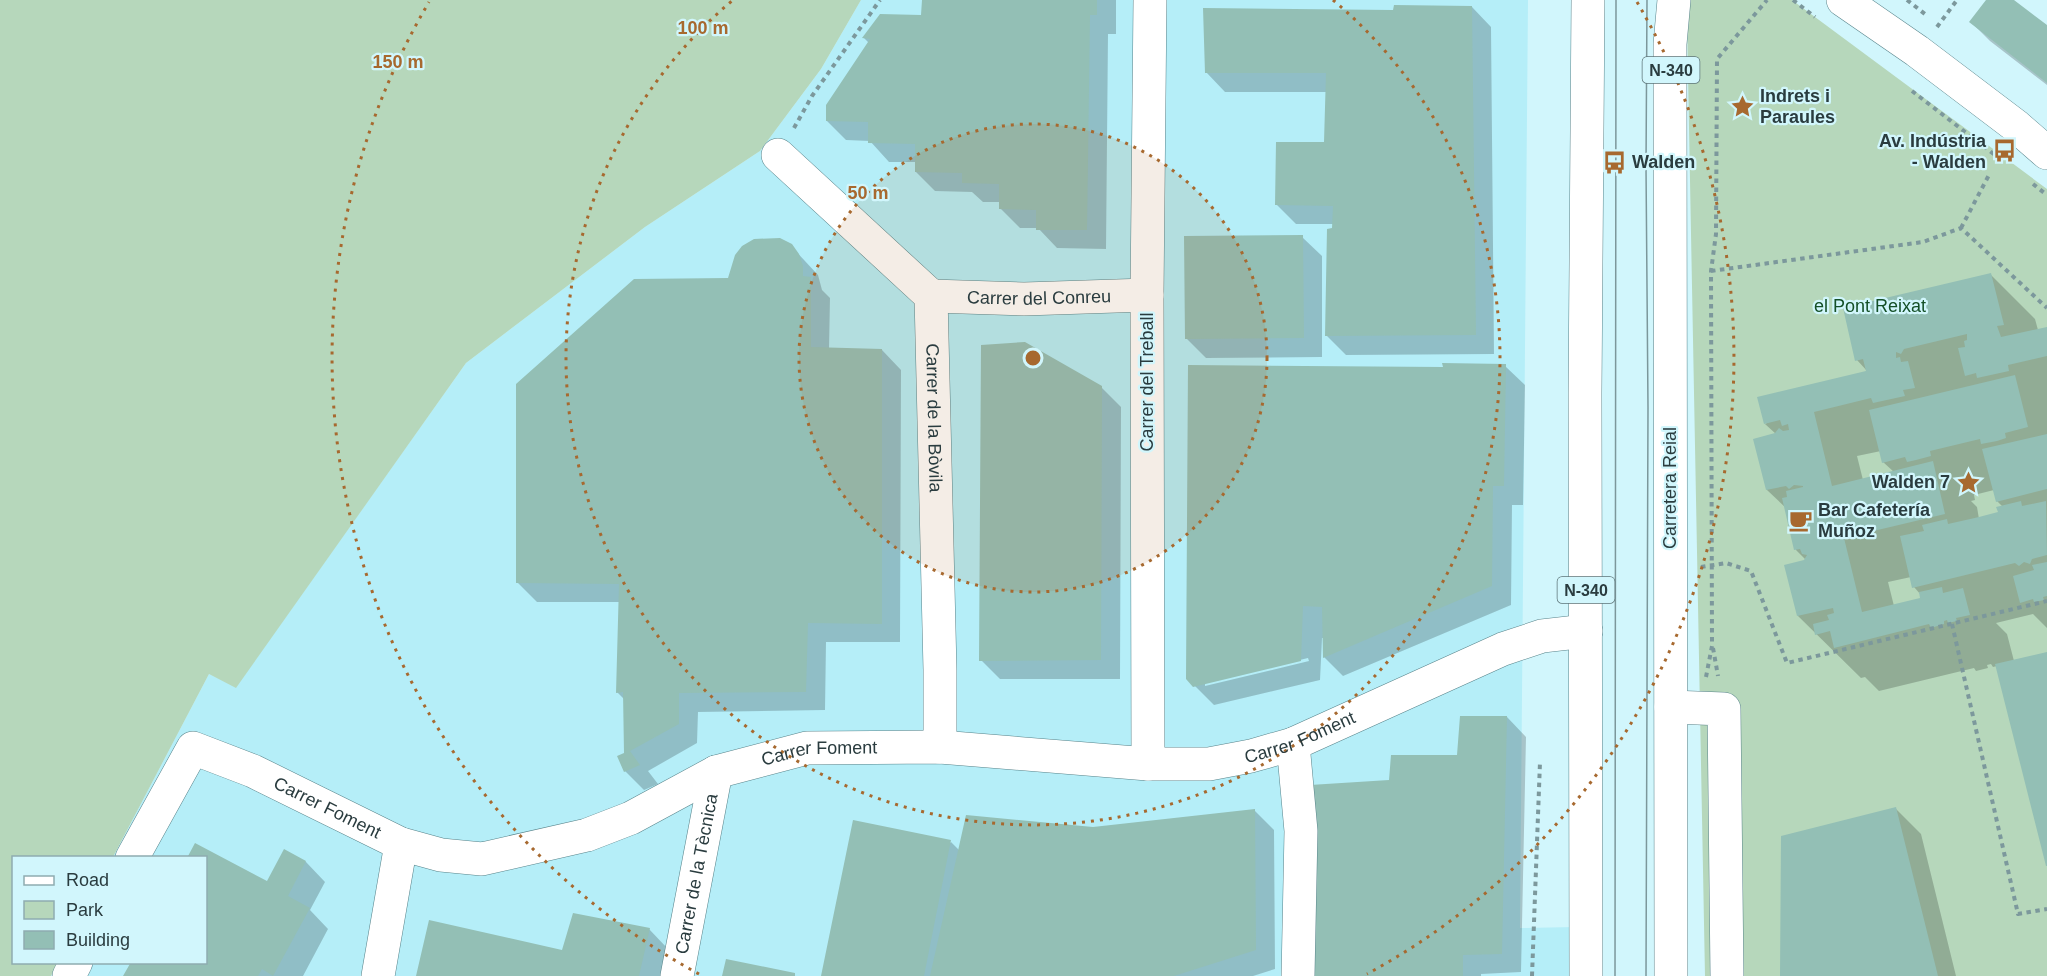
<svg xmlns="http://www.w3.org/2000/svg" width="2047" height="976" font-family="Arial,sans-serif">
<rect width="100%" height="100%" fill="#d1f6fc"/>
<!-- built -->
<path fill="#b5eef8" d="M861 0H1528L1520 928 1575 927V976H51L58 963 206 962V858L113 857 209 674 236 687 466 363 645 227 760 151 821 69Z"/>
<!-- green -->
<path fill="#b6d7bb" d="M0 0H861L821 69 760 151 645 227 466 363 236 688 209 674 113 857 14 858V962L58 963 51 976H0Z
M1689 0H1792L2047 189V976H1705L1687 21Z"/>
<!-- shadow -->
<path fill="#0003" fill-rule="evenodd" d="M923 0H1116V34H1108L1106 249 1057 248 1038 228H1020L1000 208V202H983L972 192 935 191 916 172V162H889L870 141 846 140 827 121 869 43 864 38 923 17Z
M1988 0H2012L2047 27V85L1990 41 1971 22Z
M1472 7 1491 27 1494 354 1346 355 1326 335 1334 224H1296L1277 205 1326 143 1327 92H1225L1206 72 1395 11Z
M1302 237 1322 256V357L1206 358 1186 338Z
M791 246 818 275 822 290 830 298 829 349 882 350 901 370 900 642H826L825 710 698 712 697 743 648 771 658 784 644 790 625 771 624 699 617 692 620 602H537L518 583 729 279Z
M1990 274 2035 319 2038 330 2047 328V628L2033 614 1996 623 2007 634 2014 661 2047 653V863L1997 666 1993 667 1991 664 1987 665 1988 668 1976 671 1974 668 1879 691 1865 677 1861 678 1798 616 1807 561 1796 550 1786 508 1767 490 1776 434 1765 424 1868 372 1857 360ZM1881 451 1883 462 1894 472 1863 480 1857 456ZM1994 490 1997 501 2003 507 1999 513 1979 519 1977 507 1971 501 1975 500 1974 495ZM1911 577 1914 587 1921 595 1922 599 1894 606 1888 582Z
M1505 366 1525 385 1523 505H1512L1511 605 1343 676 1324 657V638H1322L1320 680 1214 705 1188 679 1444 369ZM1308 658 1309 661 1205 686V683Z
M1101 387 1121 407 1120 679H1000L981 660Z
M1507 717 1526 737 1521 972 1481 974V976H1312L1391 781 1458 756Z
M1896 809 1921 834 1956 976H1782Z
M1255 811 1274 830 1275 969 1253 976H823L951 842 960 851 1093 828Z
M196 845 267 884 285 851 306 862 325 882 310 910 328 929 303 976H125L206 962V858Z
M649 929 668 949 662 976H418L563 952Z"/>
<!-- building -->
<path fill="#93bfb5" d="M922 0H1097V15H1090L1087 230H1036V210L999 209V184L962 183V173L915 172V144L868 143V122L826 121V105L870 39 862 38 880 14 921 15Z
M1986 0H2014L2047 25V83L1969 22Z
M1394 5 1472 6 1476 335 1325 336 1327 229 1332 228 1333 206 1275 205 1276 142H1324L1326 73H1205L1203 8 1393 10Z
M1303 235 1304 338 1185 339 1184 236Z
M780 238 792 244 799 254 803 266V276L811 277V347L882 349V624L808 623 806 692 679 693V724L630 751 640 765 624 772 617 756 624 753 623 692 616 693 619 584 516 583V384L634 279 728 278 735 255 742 246 754 239Z
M1991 273 2004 325 1997 326 2001 337 2047 327V356L2008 365 2009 371 1977 378 1976 373 1965 376 1958 348 1965 347 1964 341 1967 340V334L1904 349 1901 354 1896 352V358L1900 357 1901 362 1908 361 1915 388 1903 390 1905 396 1873 403 1871 398 1814 412 1832 486 1933 461 1945 514 1844 538 1862 612 1920 598 1919 592 1942 587 1943 593 1963 588 1970 615 1956 618 1957 621 1948 623 1947 620 1944 621V624L1931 628 1929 624 1834 648 1830 631 1815 635 1813 624 1829 620 1827 615 1834 613 1833 608 1797 616 1784 565 1804 560 1807 555 1802 554 1800 549 1794 550 1782 498 1787 497 1786 491 1803 487V486L1794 485 1789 489 1786 486 1766 490 1753 439 1775 433 1779 428 1783 431 1789 430 1788 424 1782 426 1780 420 1764 424 1757 397 1866 371 1863 359 1855 361 1843 308Z
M1025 342 1102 386 1101 660 979 661 981 345Z
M1442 363 1506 364 1504 486H1493L1492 586 1323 658 1322 607 1303 606 1301 661 1193 687 1186 679 1188 365 1443 367Z
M2015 375 2028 427 2005 433 2006 438 1997 441 1981 444 1980 439 1930 451 1931 456 1916 460 1907 462 1905 457 1882 463 1869 410Z
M2047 434V489L1996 502 1982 449Z
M2021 501 2022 506 2046 501 2047 555 2032 559 2030 564 2024 562 2019 566 2015 563 1912 588 1900 536 1924 531 1922 525 1947 519 1948 524 1979 517 1998 512 1996 507Z
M2047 562V596L2043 597 2044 600 2034 602 2033 599 2020 603 2013 576 2034 570 2032 565Z
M2047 652V866H2046L1995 664Z
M1460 716H1507L1502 954 1463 955V976H1311L1310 785 1389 780 1391 755H1457Z
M1896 807 1938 976H1780L1781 836Z
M1255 809 1256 950 1174 976H930L966 815 1093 827Z
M853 820 951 840 924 976H821Z
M195 843 267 881 284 849 306 861 288 896 310 908 273 976 262 969 258 976H123L131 962H206V858H187Z
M573 913 650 928 639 976H416L429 920 562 950Z
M726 959 795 973V976H722Z"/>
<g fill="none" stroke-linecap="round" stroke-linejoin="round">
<defs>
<g id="minor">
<path d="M1843 0 1917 51 2016 126 2047 153"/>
<path id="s1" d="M778 155 931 296 940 670V747"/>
<path id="s2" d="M931 296 1024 299 1147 295"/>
<path d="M1671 707 1724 709 1727 976"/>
<path d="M1293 744 1301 831 1298 976"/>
<path d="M1148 764 1147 295 1150 0"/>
<path id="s3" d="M132 858 193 748 253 771 401 844 441 855 482 859 587 835 631 818 716 772 807 748 940 747 1148 764H1209L1251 756 1293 744 1503 649 1542 636 1586 631"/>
<path d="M69 976 76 962"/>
<path d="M378 976 401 844"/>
<path id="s4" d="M677 976 716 772"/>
</g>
<path id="major" d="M1586 976 1585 393 1588 0
M1671 976 1670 44 1674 0"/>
</defs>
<!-- minor casing -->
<use href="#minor" stroke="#57838a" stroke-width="34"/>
<!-- major casing -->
<use href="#major" stroke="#57838a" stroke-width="34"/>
<!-- path -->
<path stroke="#7c989c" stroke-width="4" stroke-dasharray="4.5 4.5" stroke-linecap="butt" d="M1793 0 1815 17
M1907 0 1925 14
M1937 27 1957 0
M1912 91 2004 162
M794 128 812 96 880 0
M2033 184 2047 195
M1961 228 1990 173
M1711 271 1923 242 1961 228 2047 308
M1701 567 1726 563 1751 571 1787 663 2047 601
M1952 624 2018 914 2047 909
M1713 648 1718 676
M1706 677 1712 646 1711 271 1716 234 1717 59 1767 0
M1532 976 1540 762"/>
<!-- minor -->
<use href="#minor" stroke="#fff" stroke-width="33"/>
<!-- major -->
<use href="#major" stroke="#fff" stroke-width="33"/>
<!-- tram -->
<path stroke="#7c979b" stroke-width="1.5" d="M1615 976 1616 0
M1646 976 1648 407 1646 167 1647 0"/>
</g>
<!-- distance rings -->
<circle cx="1033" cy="358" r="234" fill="#a7692f" fill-opacity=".12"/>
<g fill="none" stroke="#a7692f" stroke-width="3" stroke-dasharray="3 6">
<circle cx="1033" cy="358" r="234"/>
<path d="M1333 0A467 467 0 1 1 733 0"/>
<path d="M699 974A701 701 0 0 1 429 2M1637 2A701 701 0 0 1 1367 974"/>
</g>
<!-- icons -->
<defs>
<symbol id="sight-bare" viewBox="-9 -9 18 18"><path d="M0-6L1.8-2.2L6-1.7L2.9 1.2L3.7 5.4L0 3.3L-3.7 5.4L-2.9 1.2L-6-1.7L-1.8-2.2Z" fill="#a7692f" stroke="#d1f6fc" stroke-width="2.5" paint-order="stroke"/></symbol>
<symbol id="bus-bare" viewBox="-9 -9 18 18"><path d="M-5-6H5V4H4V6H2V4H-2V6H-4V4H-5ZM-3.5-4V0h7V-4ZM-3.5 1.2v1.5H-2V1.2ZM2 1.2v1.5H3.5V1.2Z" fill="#a7692f" stroke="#d1f6fc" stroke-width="2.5" paint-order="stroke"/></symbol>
<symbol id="cafe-bare" viewBox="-9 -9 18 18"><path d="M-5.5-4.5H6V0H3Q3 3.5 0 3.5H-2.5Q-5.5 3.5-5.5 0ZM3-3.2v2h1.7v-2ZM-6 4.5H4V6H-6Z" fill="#a7692f" stroke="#d1f6fc" stroke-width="2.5" paint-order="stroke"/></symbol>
</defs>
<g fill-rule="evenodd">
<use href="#sight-bare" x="1726" y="90" width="33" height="33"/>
<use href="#bus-bare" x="1988" y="134" width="33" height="33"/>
<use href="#bus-bare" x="1598" y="146" width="33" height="33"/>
<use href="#sight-bare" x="1952" y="466" width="33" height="33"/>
<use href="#cafe-bare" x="1784" y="504" width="33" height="33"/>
</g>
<g text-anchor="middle" stroke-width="4.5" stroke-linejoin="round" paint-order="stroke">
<!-- shield labels -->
<g fill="#d1f6fc" stroke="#5c7478" stroke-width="1.5">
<rect x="1642.5" y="57" width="57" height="26" rx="4.5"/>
<rect x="1557.5" y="577" width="57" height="26" rx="4.5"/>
</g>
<g font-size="16" font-weight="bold" fill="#2a3c3f">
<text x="1671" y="76">N-340</text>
<text x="1586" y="596">N-340</text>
</g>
<!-- poi labels -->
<g font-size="18" font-weight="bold" fill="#2a3c3f" stroke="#d1f6fc" text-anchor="start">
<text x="1760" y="102">Indrets i<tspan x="1760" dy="21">Paraules</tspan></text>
<text x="1986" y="147" text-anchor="end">Av. Indústria<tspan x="1986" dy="21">- Walden</tspan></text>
<text x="1632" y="168">Walden</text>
<text x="1950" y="488" text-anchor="end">Walden 7</text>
<text x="1818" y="516">Bar Cafetería<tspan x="1818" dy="21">Muñoz</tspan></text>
</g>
<!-- street labels -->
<g font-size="18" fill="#2a3c3f" stroke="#d1f6fc">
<text dy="6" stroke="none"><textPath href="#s2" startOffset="108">Carrer del Conreu</textPath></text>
<text transform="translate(1147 382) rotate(-90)" y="6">Carrer del Treball</text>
<text dy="6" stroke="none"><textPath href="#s1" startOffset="330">Carrer de la Bòvila</textPath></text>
<text transform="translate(1670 488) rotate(-90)" y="6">Carretera Reial</text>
<text dy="6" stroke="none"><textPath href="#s3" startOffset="1281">Carrer Foment</textPath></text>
<text dy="6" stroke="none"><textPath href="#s3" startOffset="795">Carrer Foment</textPath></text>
<text dy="6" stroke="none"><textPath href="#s3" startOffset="273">Carrer Foment</textPath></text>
<text dy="6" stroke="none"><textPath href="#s4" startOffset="104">Carrer de la Tècnica</textPath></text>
</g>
<!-- park labels -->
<g font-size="18" fill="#145027" stroke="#d1f6fc">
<text x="1870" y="312">el Pont Reixat</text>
</g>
</g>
<circle cx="1033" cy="358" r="9" fill="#a7692f" stroke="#d1f6fc" stroke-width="3"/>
<g font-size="18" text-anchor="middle" font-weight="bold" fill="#a7692f" stroke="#d1f6fc" stroke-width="4.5" stroke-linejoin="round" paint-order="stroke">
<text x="703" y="34">100 m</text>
<text x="398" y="68">150 m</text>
<text x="868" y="199">50 m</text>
</g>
<!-- legend -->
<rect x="12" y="856" width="195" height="108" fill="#d1f6fc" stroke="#8eacb0" stroke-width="1.5"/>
<rect x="24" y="876" width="30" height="9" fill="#ffffff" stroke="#8eacb0" stroke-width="1.5"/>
<text x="66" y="886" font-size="18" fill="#2a3c3f">Road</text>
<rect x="24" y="901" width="30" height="18" fill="#b6d7bb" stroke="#8eacb0" stroke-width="1.5"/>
<text x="66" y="916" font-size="18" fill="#2a3c3f">Park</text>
<rect x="24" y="931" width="30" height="18" fill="#93bfb5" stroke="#8eacb0" stroke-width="1.5"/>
<text x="66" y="946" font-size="18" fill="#2a3c3f">Building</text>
</svg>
